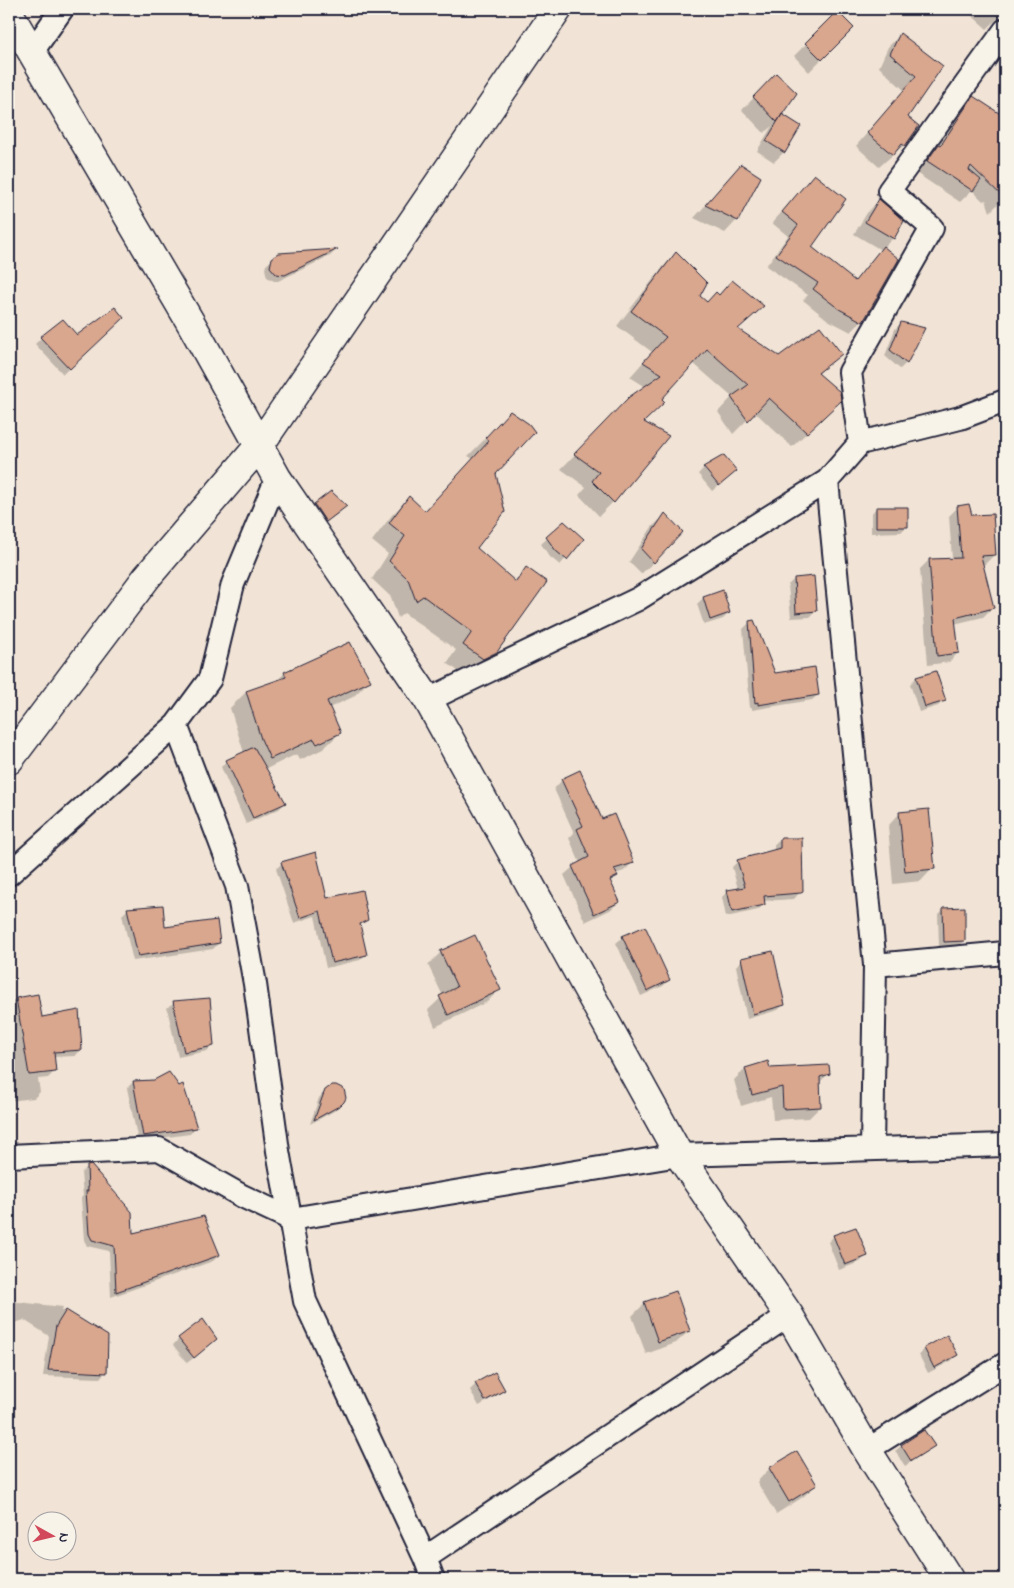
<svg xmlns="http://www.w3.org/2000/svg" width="1014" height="1588" font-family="'Indie Flower',sans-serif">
<rect width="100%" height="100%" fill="#f1e4d6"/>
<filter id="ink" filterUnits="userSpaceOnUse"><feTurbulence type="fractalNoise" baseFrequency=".02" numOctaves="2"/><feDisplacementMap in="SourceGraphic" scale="10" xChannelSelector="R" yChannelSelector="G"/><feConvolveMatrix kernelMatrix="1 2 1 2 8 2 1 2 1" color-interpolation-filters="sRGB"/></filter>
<g filter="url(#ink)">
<!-- shadow -->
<path fill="#0003" d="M971 9H1003L999 17 987 29 968 12Z
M837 13 852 28 809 72 794 56Z
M900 35 942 66 906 117 904 145 879 167 856 146 904 90 879 67 888 47Z
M776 75 784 152 774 162 757 151 772 126 764 133 742 110Z
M974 98 1005 119V197L990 212 986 200 983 201 972 190 960 202 916 173 935 150 962 110Z
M814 176 810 247 854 282 881 250 854 234 867 213 879 200 893 238 884 247 862 321 851 332 828 320 803 300 808 295 766 266 788 236 772 223Z
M729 179 737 220 725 233 694 218Z
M335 251 330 256 278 281H274L267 277 265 269 266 265 279 254Z
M676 253 698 297 707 302 718 296 762 306 738 329 779 358 840 353 818 374 825 415 792 447 755 412 733 434 718 412 732 397 693 363 660 399 642 423 613 502 599 516 579 495 586 487 561 469 615 413 646 387 630 377 652 352 617 326 662 268Z
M122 318 63 374 35 344 41 338 76 337Z
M901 323 906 363 900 369 885 356 895 329Z
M493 431 495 474 475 548 513 582 526 569 496 651 478 670 465 676 447 663 456 650 404 613 398 618 391 597 372 579 388 554 372 541 392 515 409 498 424 512 473 459 468 456Z
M704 468 730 476 712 491 698 474Z
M331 492 340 512 320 527 309 511Z
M958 507 994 555 985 564H982L992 608 983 617 954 624 958 653 949 662 928 665 920 569 929 560 952 559 949 516Z
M876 508 907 526 901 532 871 533V514Z
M665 515 654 562 641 574 629 562 652 527Z
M564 523 582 540 560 565 550 557 541 544Z
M794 579 816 611 810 617 791 618 788 585Z
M722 592 729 613 723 619 704 625 697 604 703 598Z
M749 623 774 674 818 695 812 700 752 710V707L750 708 743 629Z
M936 672 944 700 938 706 919 712 910 684 916 678Z
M285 673 369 681 353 697 329 708 340 733 323 749 300 760 297 754 266 769 285 803 279 809 246 824 221 767 227 761 244 753 230 708 246 692 275 682Z
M562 780 632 863 624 871 615 874 616 876 610 882 619 902 610 910 585 922 564 875 573 867 580 863 569 838 574 833 554 789Z
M900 813 933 868 921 881 893 884 888 826Z
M780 839 801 891 794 899 763 901 764 904 758 910 726 917 722 897 728 891 738 889 732 867 738 861 774 850V845Z
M282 863 326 899 367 919 360 926 366 954 360 960 326 968 315 916 294 923 276 869Z
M128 909 164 929 219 943 213 949 133 961 122 915Z
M944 909 964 941 958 947H939L938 915Z
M643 928 669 980 663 986 641 996 616 943 622 938Z
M441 952 499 990 487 1002 435 1027 428 1010 443 996 428 965Z
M742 960 784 1004 778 1010 747 1019 736 966Z
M37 996 41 1019 81 1050 75 1056 53 1057 54 1072 48 1078 38 1079 40 1092 34 1098 9 1101V1001Z
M209 999 213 1045 207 1051 178 1057 167 1008 173 1003Z
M745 1069 829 1073 819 1083 820 1107 809 1118 773 1120 771 1097 741 1106 734 1080Z
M154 1081 195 1128 190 1134 138 1141 127 1088 133 1082Z
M325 1091 343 1101 334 1111 310 1124 319 1098Z
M87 1167 132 1234 219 1255 213 1261 111 1297 109 1251 87 1246 84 1240 81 1198 83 1196 81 1173Z
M834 1236 866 1256 860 1262 839 1270 828 1242Z
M9 1301 63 1307 62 1310 107 1337 105 1372 100 1378 43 1376 49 1336 24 1320 9 1325Z
M645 1303 689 1331 676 1343 646 1354 632 1316Z
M947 1337 957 1355 951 1361 928 1373 919 1355 924 1349Z
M179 1339 210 1345 187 1363 173 1345Z
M476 1384 504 1390 498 1395 479 1406 470 1390Z
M924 1431 933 1445 927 1451 905 1466 895 1451 901 1446Z
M797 1453 816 1485 803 1497 776 1514 757 1482 769 1469Z"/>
<!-- building -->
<path fill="#d9a68e" stroke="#22223b" d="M837 11 854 28 822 60 805 43Z
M900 33 943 66 908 117 919 126 905 146 902 144 893 155 867 133 916 76 890 54Z
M776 73 797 93 777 122 753 97Z
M973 96 1005 117V199L971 166 969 170 981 180 973 191 927 161 939 144 941 145Z
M782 114 801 126 785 153 766 141Z
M741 164 761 177 738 221 705 205Z
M814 174 846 199 812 247 855 281 883 246 899 259 863 322 839 309 813 289 818 283 776 255 798 225 782 212Z
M879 199 904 221 894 239 865 222Z
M338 249 285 275 276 274 270 267 272 258 279 253Z
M676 252 707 283 700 296 707 302 716 292 719 295 732 280 764 306 738 329 779 356 820 326 842 354 818 373 840 392 841 401 807 433 769 398 748 421 731 397 748 385 707 349 662 399 665 402 644 422 669 436 614 503 592 481 599 472 574 454 629 397 662 374 643 362 666 337 631 311Z
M115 307 124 318 70 369 40 337 63 319 77 335Z
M901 322 925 328 907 364 890 350Z
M510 411 529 424 535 432 496 474 505 512 477 548 516 582 526 567 547 582 497 652 483 659 463 645 472 632 423 596 416 601 408 579 389 561 405 536 389 523 409 496 425 511 489 441 485 438Z
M724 455 737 471 719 486 703 467Z
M331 491 347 506 326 522 314 504Z
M969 504 972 515 993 514 996 555 981 556 994 608 955 618 959 653 937 656 929 559 961 558 957 506Z
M876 507H908V527H876Z
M665 513 683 532 654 563 641 549Z
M564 521 584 539 567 560 556 551 546 537Z
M814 576 817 611 796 613 794 578Z
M723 590 730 613 710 620 703 597Z
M754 620 775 673 815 667 819 695 758 705V702L755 703 749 621Z
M350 642 371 681 327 701 341 733 317 744 314 739 270 759 261 739 246 691 286 677 284 672Z
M936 671 946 701 925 707 916 677Z
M254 747 286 803 253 818 226 760Z
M580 770 602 819 614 814 634 863 614 869 618 876 610 880 620 902 594 914 572 866 589 857 577 829 583 826 561 779Z
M929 809 935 869 905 872 899 812Z
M780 838H802L803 892 801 893 764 896 765 905 732 912 727 890 745 887 737 860 780 848Z
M316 852 327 898 362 890 368 920 360 924 367 955 332 963 320 911 300 918 281 862Z
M163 905 165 927 217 920 220 943 138 956 127 908Z
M965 907V941L944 942 943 908Z
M643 927 646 928 670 980 647 991 622 936Z
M475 935 501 990 448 1015 439 996 457 987 440 951Z
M773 951 785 1005 753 1014 741 958Z
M38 994 42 1017 79 1010 82 1050 54 1052 56 1072 29 1075 16 998Z
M210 998 214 1046 184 1052 173 1001Z
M768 1061 770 1068 829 1065 830 1074 820 1077 821 1107 783 1109 782 1087 752 1095 745 1068Z
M169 1072 179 1086 183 1084 197 1128 143 1136 133 1081 154 1080Z
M332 1085H336L344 1089 346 1098 344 1102 341 1105 314 1120 325 1090Z
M91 1165 132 1212 133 1233 204 1216 220 1255 116 1292 114 1246 92 1240 89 1234 86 1191H88L87 1166Z
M856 1227 868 1256 845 1265 833 1235Z
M676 1291 690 1331 658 1342 644 1302Z
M66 1310 108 1336 107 1373 48 1370 56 1326Z
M203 1319 217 1339 194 1358 178 1338Z
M947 1335 958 1355 934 1368 924 1348Z
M495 1372 505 1390 485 1401 475 1383Z
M924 1430 935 1446 911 1461 901 1445Z
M797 1451 817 1485 789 1502 769 1468Z"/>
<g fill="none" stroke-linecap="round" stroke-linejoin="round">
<defs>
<path id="minor" d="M32 52 62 9
M860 443 850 372 932 228 889 191 1005 30
M277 478 233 584 210 679 176 725 237 886 255 984 278 1151 305 1301 425 1558 433 1579
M428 700 638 599 827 481
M9 874 176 725
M875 965 1005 953
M872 1149 875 965 827 481 860 443 960 418 1005 401
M9 1156 159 1149 242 1196 291 1219 679 1155 1005 1145
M867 1450 1005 1364
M425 1558 789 1315"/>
<path id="tertiary" d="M9 13 192 325 277 478 428 700 679 1155 789 1315 867 1450 949 1579
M9 760 147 577 259 446 558 9"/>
</defs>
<!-- minor casing -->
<use href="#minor" stroke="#22223b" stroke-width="26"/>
<!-- tertiary casing -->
<use href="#tertiary" stroke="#22223b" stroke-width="31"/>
<!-- minor -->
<use href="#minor" stroke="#f7f3e8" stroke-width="22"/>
<!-- tertiary -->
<use href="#tertiary" stroke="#f7f3e8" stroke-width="28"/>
</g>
</g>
<!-- margin -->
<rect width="1014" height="1588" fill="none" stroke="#f7f3e8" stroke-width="30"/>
<rect x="15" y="15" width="984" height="1558" fill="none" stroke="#22223b" stroke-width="2" filter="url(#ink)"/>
<!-- north arrow -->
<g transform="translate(52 1536) rotate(98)"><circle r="24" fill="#f7f3e8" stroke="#a29fa3"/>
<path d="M0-4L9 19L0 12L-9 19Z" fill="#d1495b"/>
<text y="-8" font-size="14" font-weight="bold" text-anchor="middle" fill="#22223b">N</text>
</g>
</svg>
